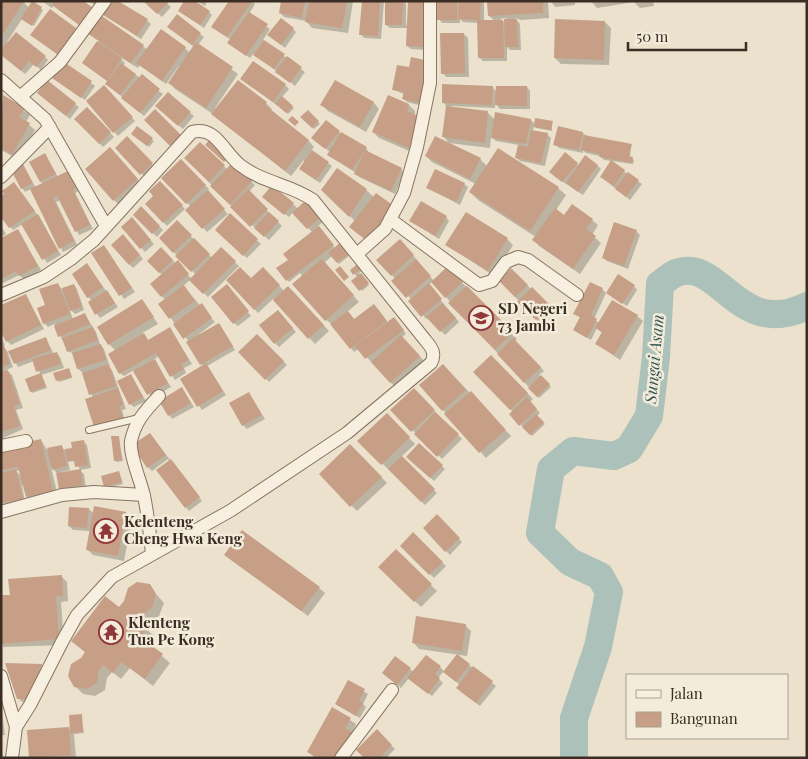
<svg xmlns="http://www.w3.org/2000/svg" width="808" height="759" font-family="'Playfair Display',serif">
<rect width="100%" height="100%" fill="#ebe1cc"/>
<!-- shadow -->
<path fill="#0003" fill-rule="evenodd" d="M1 1H23L29 8 32 3 43 10 34 26 22 19 7 42 45 57 48 60 41 70 34 64 25 74 4 56 1 50Z
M42 1H81L94 12 83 27 54 5 52 8Z
M89 1H102L97 7Z
M145 1H165L171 7 162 17Z
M197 1H207L205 6Z
M230 1H252L255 4 249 14 270 29 263 40 305 72 295 86 254 53 250 58 233 46 231 40 216 30Z
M282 1H307L309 4 310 1H353L348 33 312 28 306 21 284 17 280 13Z
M363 1H384L381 39 364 38 361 34Z
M386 1H406V25L428 50 411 49 407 46 408 28H390L386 25Z
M439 1H484V21H495L489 16 488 1H548L549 18 521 20 515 18 520 24 521 50H510L507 47V61H483L480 58 478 23 463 22 460 19V23H442L439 19ZM506 18V24L500 19Z
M551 1H575V5L555 7Z
M653 1 654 6 640 8 634 2 597 8 591 1Z
M50 10 79 32 61 57 36 38Z
M179 11 209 12 212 15 204 28Z
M105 15 147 20 151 24 141 39Z
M605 22 611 28 609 65 561 64 555 58Z
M293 29 296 32 285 48 273 38Z
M173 30 200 34 204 37 198 45 238 74 215 108 217 109 238 81 266 103 272 109 270 111 309 141 314 147 311 151 332 166 320 183 304 172V160L291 176 213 114 175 89 170 83 181 67 179 66 166 84 140 65 138 68 118 56 125 63 123 66 163 94 144 116 111 87 109 82 83 63 99 41 88 32 143 46 147 50 185 48 190 53 194 47Z
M464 34 468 38 469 77H446L443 73Z
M64 63 95 86 85 100 58 81Z
M410 69 423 106 407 102 404 99 405 95 393 89Z
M336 81 374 103 379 109 366 132 328 111 322 105Z
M246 82 285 85 289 89 282 97 294 108 288 114Z
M492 87 497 92 527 87 530 91V109H500L495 103V108L451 106V108L488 113 495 120H531L535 124 552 122V131L536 128 534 126 533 131 547 134 551 138 545 166 520 161 516 157 519 145 496 141 491 137 490 148 449 143 444 137 447 107 443 102Z
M108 90 135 121 118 136 87 101Z
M3 96 30 115 26 122 35 130 18 159 1 150Z
M42 97 75 104 79 107 70 119Z
M389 97 409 105 415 111 414 153 379 138 373 132Z
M87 109 114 137 103 147 76 119Z
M160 110 190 113 194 116 183 129Z
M308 111 320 124 314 129 302 117Z
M326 121 341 134 366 148 369 153 405 172 395 194 359 177 356 173 328 154 330 152 316 141Z
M137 127 154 141 149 147 132 134Z
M583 133 586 136 631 145 630 158 634 160 633 164 604 160 600 156 586 153 583 150V153L559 148 555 145Z
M127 138 155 168 145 177 117 148Z
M200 143 228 170 233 164 255 185 249 192 282 226 269 240 236 211 186 158Z
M116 154 143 186 120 206 114 200Z
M45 155 58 177 71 176 79 191 75 193 93 229 79 235 61 200 56 202 77 245 63 252 31 189 25 192 22 188 23 166 36 188 43 184 41 182Z
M426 156 480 159 487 166 558 188 566 195 556 210 565 216 592 220 598 225 592 235 601 243 580 274 539 246 534 240 536 237 478 200 470 192 476 184 432 162Z
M181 161 209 189 207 191 228 214 207 232 187 210 191 207 163 178Z
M611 162 642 184 630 200 601 177Z
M577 164 579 166 597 165 601 169 583 195 554 176Z
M14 183 41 220 61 255 47 263 23 224 13 230 10 227 6 194Z
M160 183 185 209 167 226 146 204 155 196Z
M464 184 468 187 460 205 428 188Z
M323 190H366L374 197 393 207 371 243 355 221Z
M267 201 293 204 298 209 325 220 318 226 337 251 350 255 339 264 332 256 324 263 359 302 347 312 355 320 378 309 388 323H398L406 334 402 337 425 362 396 388 359 349 354 352 333 325 326 320 303 277 300 273 289 282 278 269 289 260 312 232 293 212 289 217Z
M141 208 163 230 157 237 134 215Z
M230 215 261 244 247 258 216 230Z
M446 217 449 221 439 239 410 220Z
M177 222 212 258 221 249 239 266 208 297 190 280 183 286 215 322 199 334 200 335 219 324 235 350 207 366 226 395 202 410 181 380 203 366 189 342 160 304 165 300 152 284 162 275 149 261 161 249 192 279 196 275 160 238Z
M136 223 154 244 145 252 123 227Z
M1 226 6 234 1 237Z
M18 231 41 270 24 279 19 275 1 284V240Z
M636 231 640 235 628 269 607 261 603 258Z
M507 239 513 245 494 276 447 245Z
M126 240 143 259 133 268 129 264Z
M404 244 434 281 448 268 517 339 515 341 544 371 539 375 551 387 539 398 432 282 428 285 459 322 445 335 428 317 426 319 392 275Z
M104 247 135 292 124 299 93 253Z
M360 264 364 269 359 273 369 285 362 291 353 281 357 277 352 270Z
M87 265 118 307 100 318 89 303 92 301 88 297Z
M263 268 284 291 294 293 329 331 315 344 273 299 258 313 228 280H251Z
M511 270 553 310 540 323 500 281Z
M57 284 62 289 74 285 77 289 84 310 75 314 69 308 73 319 85 315 96 332 100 344 104 349 109 364 107 365 112 370 126 409 122 410 125 421 95 426 93 398 82 372 78 369 74 354 68 351 54 324 48 327 44 323 47 305Z
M634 286 637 290 627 306 607 293Z
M230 289 251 316 238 326 234 323Z
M602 289 606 293 594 319 599 323 637 316 643 321 620 360 597 344 603 334 597 328 591 340 574 330 581 318 575 314Z
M26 296 44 329 11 345 7 341Z
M142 301 158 324 142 333 149 341 170 329 192 364 184 368 186 373 175 380 159 356 153 360 171 387 152 398 134 370 124 376 120 373 116 351 109 344Z
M282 315 296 332 279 347 275 343Z
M257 335 287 365 269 382 240 352Z
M1 337 5 345 3 346 8 352 45 338 54 354 57 353 60 357 64 368 41 375 47 388 32 393 31 391 41 375 34 361 18 367 10 352 8 353 13 367 6 370 12 375 23 408 16 410 23 429 1 439 3 445 1 446Z
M491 356 533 399 530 402 540 413 537 416 545 424 532 436 510 414 513 412 475 372Z
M69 369 72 378 59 382 55 374Z
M449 371 511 436 486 458 443 410Z
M131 376 146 401 134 407 130 404Z
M182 389 194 407 172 419 160 401Z
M414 390 462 439 442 459 392 410Z
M249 394 265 419 247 429 243 425Z
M387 415 415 444 401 457 437 493 425 505 359 441Z
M150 434 202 501 189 511 186 507 168 459 152 471 148 467Z
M118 437 123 461 117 462 115 460Z
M41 440 47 450 61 447 65 450 72 449 83 441 87 445 91 468 80 470 76 461 68 462 70 470 61 472 62 474 80 471 84 474 86 488 64 492 60 488 57 473 51 467 58 496 33 502 27 497 24 485H22L25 502 1 508V454ZM21 470 22 477 16 471Z
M350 445 387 483 357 511 320 474Z
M419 445 445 469 434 481 408 457Z
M119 472 123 484 107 488 105 487Z
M95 507 126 513 132 519 124 561 93 555 87 549 90 531 73 530 69 526 89 509 94 514Z
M437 516 462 542 450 555 424 528Z
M413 534 446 566 434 578 401 546Z
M396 551 437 591 421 607 380 567Z
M225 554 319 588 325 593 308 616Z
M61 576 67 582 68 601 61 602 64 645 3 647 1 597 11 596Z
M149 586 164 603 159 616 149 621 145 628 154 636 148 644 170 663 153 686 130 668 121 679 112 672 107 678 105 690 95 696 83 694 75 686 81 659 86 653 73 641Z
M465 625 471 631 467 656 419 649 414 643Z
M7 664 42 665 45 668 30 702H22L18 698Z
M469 665 496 686 480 706 461 692 460 685 448 675Z
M440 667 444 671 438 678 443 683 432 696 409 678 401 688 383 673 410 669 414 672Z
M348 682 368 694 363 704 366 707 360 718 336 704Z
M1 706 5 735H1Z
M333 709 356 724 352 733 357 739 346 758H315L309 752Z
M81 715 84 733 74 734 76 758H30L68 728 71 731Z
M377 731 395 749 386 758H366Z"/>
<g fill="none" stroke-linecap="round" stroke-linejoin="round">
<!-- river -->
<path stroke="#acc1ba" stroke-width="28" d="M574 758V718L598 647 609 592 600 576 570 562 540 533 551 469 573 451 614 456 629 449 649 416 656 357 660 284C665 281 671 275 676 273 720 256 737 340 807 306"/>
</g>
<!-- building -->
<path fill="#c69f86" d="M1 1H24L1 37Z
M32 1 42 7 32 26 21 19Z
M55 1H83L92 7 79 25 52 5Z
M112 1H118L148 19 137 36 103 15Z
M143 1H166L168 3 157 14Z
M184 1H195L210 11 200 25 178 11Z
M229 1H252L227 37 211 27Z
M281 1H305L302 18 279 13Z
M309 1H347L342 28 305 22Z
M362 1H380L378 36 359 35Z
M385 1H403L402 25H385Z
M408 1H427L425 47 406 46Z
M437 1H457V20H437Z
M481 1 480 20H503L504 58H478L477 20 458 19 459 2Z
M487 1H543V13L488 16Z
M50 9 76 28 57 54 30 35Z
M249 12 268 24 246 56 227 43Z
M99 14 144 45 131 63 87 33Z
M177 14 201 33 192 45 167 27Z
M281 18 294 28 281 45 267 35Z
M504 19H517L518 47H505Z
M555 19 605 21 604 60 554 58Z
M161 29 186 47 162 81 136 63Z
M16 32 46 56 36 67 29 61 21 71 1 55V50Z
M440 33H464L465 73 441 74Z
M264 40 285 54 274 69 253 55Z
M97 41 122 58 107 81 82 63Z
M196 42 233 67 206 108 168 83Z
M287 56 302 67 290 83 275 72Z
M411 57 429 61 420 103 402 99 404 92 392 90 397 65 409 67Z
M253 61 286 84 273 102 240 79Z
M64 62 92 81 81 98 52 78Z
M121 63 136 74 120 95 105 84Z
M142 74 160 89 140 113 121 98Z
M47 80 76 103 66 116 37 93Z
M238 80 267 102 265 105 309 140 285 171 211 114Z
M335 80 374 102 360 127 320 105Z
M442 84 493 86 492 105 442 103Z
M104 85 133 117 113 133 86 101Z
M496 86H527V106L495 105Z
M168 92 191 112 178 126 155 106Z
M3 95 25 108 19 117 30 123 12 155 1 148Z
M388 95 409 104 407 111 422 118 409 148 372 132Z
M282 96 293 106 286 113 275 103Z
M446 106 488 111 485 143 442 137Z
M87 107 111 132 99 144 74 119Z
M155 109 181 135 170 146 144 120Z
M308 110 319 121 312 128 300 117Z
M495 112 531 119 526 144 491 138Z
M292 116 299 122 295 126 288 120Z
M535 118 553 121 551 130 534 127Z
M326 120 340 131 325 149 311 138Z
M137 126 153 138 147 146 131 134Z
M558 126 583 132 579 150 553 145Z
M531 130 548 133 541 163 515 158 518 145 528 147Z
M341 132 367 147 352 170 327 155Z
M584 135 632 144 629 156 633 157 632 163 599 157 600 154 581 150Z
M127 136 153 163 140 175 115 148Z
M435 136 481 158 470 179 425 156Z
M210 139 229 157 224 162 205 145Z
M200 142 225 165 209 182 184 158Z
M110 147 138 179 113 201 85 169Z
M498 148 559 187 530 231 469 192Z
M312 150 329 162 316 180 299 169Z
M365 150 402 168 391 191 354 174Z
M565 152 578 163 562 182 549 172Z
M45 153 56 174 40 182 29 162Z
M585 155 598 165 578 192 566 183Z
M181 159 206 185 186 204 161 178Z
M611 160 625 170 614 186 600 177Z
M233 162 253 180 230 205 210 186Z
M23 164 33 183 21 189 11 170Z
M337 168 367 189 349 217 321 190Z
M435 169 465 183 456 202 426 188Z
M68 171 76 188 73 189 90 225 75 232 57 196 53 198 74 241 59 249 30 189Z
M628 172 639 180 626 197 615 189Z
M160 181 183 205 163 223 145 204 153 196 149 191Z
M14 182 35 211 9 228 1 217V196L4 194 2 191Z
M272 185 294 203 284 215 262 197Z
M248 189 268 209 250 227 230 207Z
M208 190 225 209 202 229 185 210Z
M376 193 394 206 367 241 349 227Z
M307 199 322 216 307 229 292 213Z
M421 201 447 216 435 236 409 221Z
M572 204 593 219 586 229 596 236 573 269 532 240 555 208 564 215Z
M141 206 160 226 152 234 133 215Z
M269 212 279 221 264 237 254 228Z
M466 212 508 238 488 271 445 245Z
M230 213 258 239 243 256 215 230Z
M38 214 58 251 42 260 21 224Z
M132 217 151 240 140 249 121 227Z
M177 220 192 235 173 253 159 238Z
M614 222 637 230 624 266 602 258Z
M319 226 334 245 286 281 276 268 288 260 283 254Z
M18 229 38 266 19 276 16 271 1 279V238Z
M123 234 140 255 129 265 111 245Z
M194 238 210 254 191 272 175 256Z
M400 239 414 255 391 276 376 260Z
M341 242 350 253 337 263 328 253Z
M104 245 132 288 119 296 91 253Z
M161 247 173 260 159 273 147 261Z
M221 247 236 261 203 294 189 280Z
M322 259 354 295 325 321 292 284Z
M416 259 431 276 406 298 391 281Z
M178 260 189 274 161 297 150 284Z
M360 262 363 267 353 275 350 270Z
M87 263 103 287 87 298 72 274Z
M340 266 349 277 344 281 335 270Z
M448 266 463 282 445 298 431 282Z
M240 267 251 278 263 267 280 285 254 310 226 280Z
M511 268 528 285 515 297 499 281Z
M361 273 369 283 359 291 351 281Z
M618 274 635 285 622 304 606 293Z
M590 282 603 288 591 315 597 319 587 338 573 330 580 317 573 314Z
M58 283 70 314 43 324 37 308 45 305 39 289Z
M429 283 442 299 421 317 408 301Z
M74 284 82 307 70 311 62 288Z
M227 284 249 311 233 324 211 297Z
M184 285 195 301 169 319 158 304Z
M288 286 324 325 308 339 273 300Z
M467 286 513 332 495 350 448 303Z
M532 287 551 306 536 320 517 302Z
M107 290 115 303 95 315 88 302Z
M26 294 41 325 6 342 1 332V305Z
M142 299 154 317 108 345 97 327Z
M612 300 638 315 614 355 595 344 602 332 595 328Z
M202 303 212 318 183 339 173 324Z
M442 303 456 318 440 332 426 317Z
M374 304 387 321 350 349 330 324 348 311 354 319Z
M278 310 293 328 274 344 259 325Z
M85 313 90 324 58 337 54 326Z
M394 317 404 330 365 359 355 346Z
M219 323 233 346 200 365 186 342Z
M93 327 98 340 67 352 62 338Z
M170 327 189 360 181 364 184 369 170 377 156 353 119 374 108 354 144 333 148 340Z
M257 334 284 361 265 380 238 352Z
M401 335 420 356 390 383 371 362Z
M46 337 51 350 14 364 8 351Z
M513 338 541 367 524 383 497 354Z
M101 344 106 360 77 369 72 353Z
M4 345 10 364 1 367V346Z
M57 352 61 364 36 372 32 359Z
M491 355 528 393 510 410 473 372Z
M155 359 168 383 147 395 133 371Z
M206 363 223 391 197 407 180 379Z
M109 364 116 386 89 395 82 373Z
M443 364 466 390 442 411 419 385Z
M69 368 72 377 56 381 53 373Z
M8 370 20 404 14 406 20 426 1 432V372Z
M41 373 46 386 30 392 25 379Z
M131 374 143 397 129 405 117 381Z
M541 375 550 384 537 397 528 388Z
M182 387 191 403 168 416 159 401Z
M118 388 123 405 119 406 123 418 94 427 85 399Z
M414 388 435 410 411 432 390 410Z
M471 391 506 430 479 453 444 414Z
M249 392 262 415 242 426 229 403Z
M527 397 537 409 519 426 509 414Z
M435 412 459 434 437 457 414 434Z
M387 413 410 437 381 465 357 441Z
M536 414 544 422 530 435 522 427Z
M150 433 166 455 147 468 132 445Z
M111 436H119L122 460 114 461Z
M41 439 53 491 26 497 18 467 1 470V448Z
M84 440 88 465 75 467 74 460 67 461 65 449 72 448 71 442Z
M419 443 443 465 430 478 406 457Z
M350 444 382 477 350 507 319 474Z
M62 445 67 466 52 470 47 448Z
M402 456 435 489 421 502 388 469Z
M171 459 200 497 185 508 156 470Z
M16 469 23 499 1 503V473Z
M81 469 83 485 59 489 56 473Z
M119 471 122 482 104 487 101 476Z
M94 506 126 512 118 556 86 550Z
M69 507 89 508 87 528 68 526Z
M437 514 460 538 445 552 423 528Z
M242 530 320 587 301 611 224 555Z
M413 532 443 562 429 575 400 546Z
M396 549 432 584 414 602 378 567Z
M62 575 63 596H56L59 639 1 644V595H10L8 579Z
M137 582 150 584 156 594 152 608 142 614 137 620 147 628 140 637 163 654 145 679 121 662 113 673 103 665 99 670 97 683 87 689 74 687 68 676 71 664 81 658 85 652 71 641 105 596 119 607 124 601 128 588Z
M416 616 466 624 462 651 412 643Z
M457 654 470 664 456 682 443 672Z
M426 655 441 666 435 674 440 678 428 694 407 678Z
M395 656 411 668 397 685 382 673Z
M5 663 42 664 27 699H17Z
M473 666 493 681 476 703 456 688Z
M348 680 365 689 359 701 363 703 356 716 335 704Z
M332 707 351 718 345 728 352 732 338 758H318L307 752Z
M82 714 83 732 70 733 69 715Z
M69 727 71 755 29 758 27 730Z
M377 729 392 745 379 758H364L356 750Z"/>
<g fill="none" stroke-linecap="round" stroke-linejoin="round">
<defs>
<path id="lane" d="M89 430 139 418"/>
<path id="street" d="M1 80 45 119 106 226
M20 97 60 62 105 1
M1 177 50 127
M390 219 479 285 492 281 506 262 518 257 528 260 577 295
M357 254 385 229 404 193 417 147 430 83V1
M1 295 44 277 71 259 94 240 192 132C216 125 224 153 240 165 263 183 290 184 313 200L426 341C432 348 436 354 431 363L347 433 230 511 112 577 77 615 62 642 30 705 16 727 12 758
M1 446 26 441
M1 512 62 495 94 492 144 495
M152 554C150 534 148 515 144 496 141 481 129 455 131 441 135 421 146 410 159 396
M1 676 16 727
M341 758 392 690"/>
</defs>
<!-- lane casing -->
<use href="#lane" stroke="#877561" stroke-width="8"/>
<!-- street casing -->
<use href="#street" stroke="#877561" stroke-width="14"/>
<!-- lane -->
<use href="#lane" stroke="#f7efdf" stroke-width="6"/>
<!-- street -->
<use href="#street" stroke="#f7efdf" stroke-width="12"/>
</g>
<!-- icons -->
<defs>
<symbol id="school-ring" viewBox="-11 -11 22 22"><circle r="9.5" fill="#f3ecdb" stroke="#91373a" stroke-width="1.5"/><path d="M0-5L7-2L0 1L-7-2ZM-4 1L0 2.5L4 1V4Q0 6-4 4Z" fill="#91373a"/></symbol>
<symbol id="temple-ring" viewBox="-11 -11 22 22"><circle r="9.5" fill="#f3ecdb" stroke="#91373a" stroke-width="1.5"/><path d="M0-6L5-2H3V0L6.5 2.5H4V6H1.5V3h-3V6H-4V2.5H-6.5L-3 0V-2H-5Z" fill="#91373a"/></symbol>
</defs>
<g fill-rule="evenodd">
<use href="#school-ring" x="467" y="304" width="28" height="28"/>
<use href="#temple-ring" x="92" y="517" width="28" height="28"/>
<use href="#temple-ring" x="97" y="618" width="28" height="28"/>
</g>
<g text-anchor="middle" stroke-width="5" stroke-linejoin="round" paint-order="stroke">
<!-- poi labels -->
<g font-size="15" font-weight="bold" fill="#3a2d23" stroke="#f3ecdb" text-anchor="start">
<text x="498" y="314">SD Negeri<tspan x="498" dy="17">73 Jambi</tspan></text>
<text x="124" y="527">Kelenteng<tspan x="124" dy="17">Cheng Hwa Keng</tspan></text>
<text x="128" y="628">Klenteng<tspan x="128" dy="17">Tua Pe Kong</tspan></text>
</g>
<!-- water labels -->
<g font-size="16" font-style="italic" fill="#345854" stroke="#f3ecdb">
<text transform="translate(654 359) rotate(-85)" y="6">Sungai Asam</text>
</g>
</g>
<!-- border -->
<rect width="808" height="759" fill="none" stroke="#3a2d23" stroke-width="5"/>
<!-- legend -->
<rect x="626" y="674" width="162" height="65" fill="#f3ecdb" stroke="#a9a091"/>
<rect x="636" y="690" width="25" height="8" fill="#f7efdf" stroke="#a9a091"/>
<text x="670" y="699" font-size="15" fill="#3a2d23">Jalan</text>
<rect x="636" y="712" width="25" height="15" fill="#c69f86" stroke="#a9a091"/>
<text x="670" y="724" font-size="15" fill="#3a2d23">Bangunan</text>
<!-- scale -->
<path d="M628 42v8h118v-8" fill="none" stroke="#3a2d23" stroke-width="2.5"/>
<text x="636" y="42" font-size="15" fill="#3a2d23" stroke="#f3ecdb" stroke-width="4" paint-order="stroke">50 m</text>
</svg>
